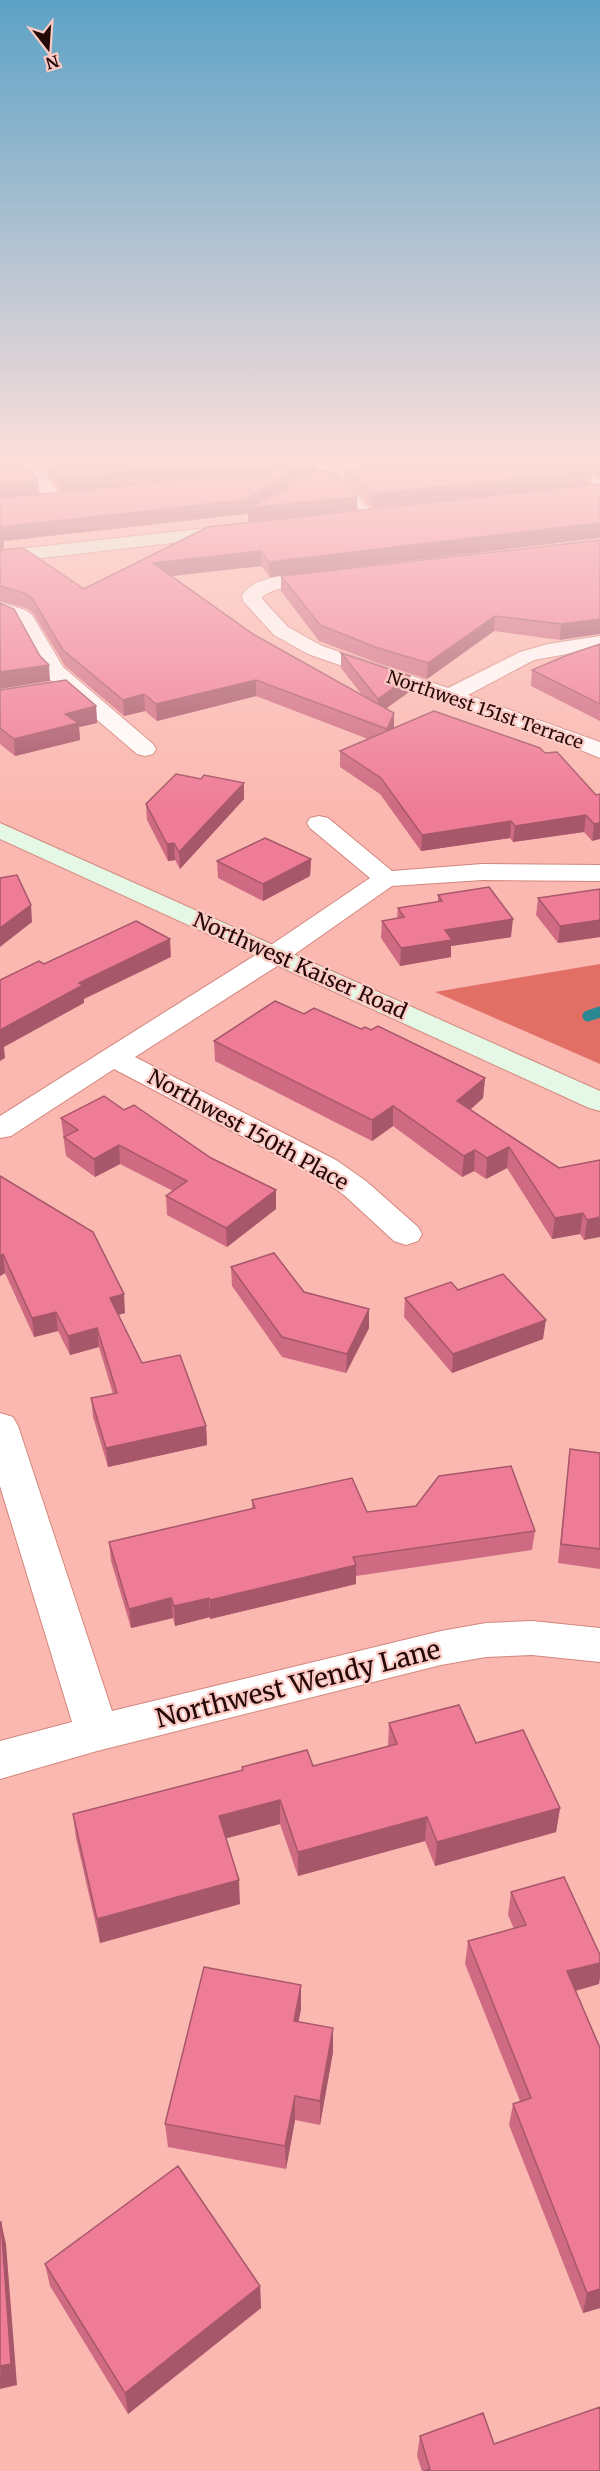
<svg xmlns="http://www.w3.org/2000/svg" width="600" height="2471" font-family="Merriweather,serif">
<rect width="100%" height="100%" fill="#fab8b0"/>
<!-- forest -->
<path fill="#e16f66" d="M600 964V1064L435 992Z"/>
<g fill="none" stroke-linecap="round" stroke-linejoin="round">
<!-- stream -->
<path stroke="#2b8893" stroke-width="11" d="M588 1016 600 1012"/>
<defs>
<path id="service" d="M312 462H322L327 467 373 462H405L400 465 332 472 374 514V518H368Z
M563 462H574L600 481V489Z"/>
<path id="minor" d="M13 462H32L41 468 63 499 60 503H48L29 476Z
M326 572 333 574 336 578 333 582C310 588 282 582 262 597L263 600 288 627 322 646 448 688 520 652 548 644 600 636V648L534 660 468 695 600 742V758L566 744 308 654 274 635 243 601 242 595C258 572 301 575 326 572Z
M0 602 25 610 32 615 63 667 153 744 156 749 153 754 145 756 137 754 46 676 17 623 0 615Z
M319 816 328 818 392 871 482 864 600 865V881L482 880 392 886 285 961 135 1057 336 1160 366 1181 418 1227 422 1234 418 1241 406 1245 394 1241 344 1195 314 1174 114 1069 11 1136 0 1138V1116L265 949 370 878 310 828 307 823 310 818Z
M0 1413 13 1417 18 1426 112 1711 441 1631 486 1623 532 1621 600 1628V1662L532 1655 486 1657 441 1665 97 1751 0 1779V1741L72 1722 0 1486Z"/>
<path id="secondary" d="M234 525 240 527 243 531 240 535 0 563V551Z
M0 823 600 1091V1111L589 1108 0 839Z"/>
</defs>
<!-- service casing -->
<use href="#service" stroke="#d3867d" stroke-width="2"/>
<!-- minor casing -->
<use href="#minor" stroke="#d3867d" stroke-width="2"/>
<!-- secondary casing -->
<use href="#secondary" stroke="#d3867d" stroke-width="2"/>
<!-- service -->
<use href="#service" fill="#fff" fill-rule="evenodd"/>
<!-- minor -->
<use href="#minor" fill="#fff" fill-rule="evenodd"/>
<!-- secondary -->
<use href="#secondary" fill="#e4f8e5" fill-rule="evenodd"/>
</g>
<!-- wall -->
<path fill="#ce6b82" fill-rule="evenodd" d="M26 462H316V469L311 472 357 510 248 522V513L246 514 4 541V548L1 550 84 589 208 527 600 484V538L270 577 261 566 171 576 253 634 362 695 341 668V653L410 676 409 692 386 708 394 728 545 753 596 795 600 794 592 841 584 832 513 842 510 838 421 851 380 794 340 767V751L368 739 256 696 157 721 145 711 124 716 65 666 33 613 26 608 0 601V498L268 473 60 492 47 472 38 464ZM305 476V480L279 493 302 478Z
M406 462H600V478L592 472 590 485 372 508 345 482V468Z
M600 540 560 640 494 631 427 679 375 662 319 641 281 591V576Z
M600 644V721L531 686 532 670Z
M0 690 96 706 97 723 79 727 80 740 15 756 0 744Z
M201 779 244 783V799L180 869 175 860 168 861 147 820 146 804Z
M311 859 310 876 263 901 218 878 217 861Z
M600 889V937L558 943 536 915 538 898Z
M438 895 511 937 451 946V957L400 966 381 938 382 921 397 918 398 908 438 902Z
M304 1014 361 1029 485 1078 483 1098 470 1110 559 1168 600 1160 584 1240 580 1234 552 1239 507 1168 486 1179 474 1171 462 1177 393 1126 372 1141 215 1061 214 1041Z
M124 1110 211 1158 276 1190V1209L227 1247 167 1215 166 1196 173 1191 120 1164 95 1177 66 1156 61 1118Z
M0 1176 125 1313 118 1315 142 1363 206 1426 207 1445 108 1467 93 1417 91 1398 113 1394 99 1347 70 1355 58 1331 34 1337 5 1273 0 1276Z
M231 1267 304 1292 369 1309V1328L346 1373 282 1357 232 1286Z
M458 1290 543 1339 452 1373 404 1317 405 1298Z
M570 1449 600 1453V1569L558 1563Z
M252 1500 535 1531 532 1550 356 1576V1584L210 1619V1617L175 1626 173 1618 131 1628 111 1561 109 1542 252 1509Z
M389 1723 476 1743 560 1808 556 1832 435 1866 425 1841 298 1876 280 1824 226 1838 240 1904 100 1943 76 1838 73 1814 242 1770V1767L313 1766 388 1747Z
M511 1892 599 1984 576 1991 600 2308 583 2313 509 2125 513 2104 520 2101 465 1964 468 1941 514 1929 508 1915Z
M301 2009 298 2022 333 2028V2052L320 2125 295 2120 286 2169 168 2147 165 2124Z
M45 2264 260 2286 261 2308 128 2414 50 2286Z
M420 2436 494 2444 600 2471H422L417 2456Z"/>
<!-- shaded-wall -->
<path fill="#a7576a" d="M233 462H267V473L60 492 59 478Z
M305 462H316V469L306 476 305 473V476L257 507 357 497V510L248 522V513L246 514 4 541V548L0 550V527L246 500Z
M592 471 590 485 372 508V494Z
M38 480 39 494 0 498V484Z
M600 523V538L270 577 269 562Z
M261 551V566L154 578 153 563Z
M495 616 494 631 427 679 428 663Z
M600 619V634L560 640 561 624Z
M49 665 50 681 0 689V672Z
M410 676 409 692 377 715 378 699Z
M256 680V696L157 721 156 704Z
M144 694 145 711 124 716 123 700Z
M96 706 97 723 79 727 80 740 15 756 14 739 65 714Z
M394 713V730L386 746 387 729Z
M244 783V799L180 869 179 852Z
M586 815 584 832 513 842 515 826Z
M511 821 510 838 421 851 422 835Z
M600 823V839L592 841 594 824Z
M174 843 175 860 168 861 167 844Z
M311 859 310 876 263 901V884Z
M31 905 32 922 0 947V928Z
M513 919 511 937 451 946V957L400 966 401 948 445 930Z
M600 920V937L558 943 560 926Z
M170 939 171 957 84 999V1003L4 1047 5 1058 0 1061V1030L79 983Z
M485 1078 483 1098 456 1122 457 1101Z
M393 1106V1126L372 1141V1120Z
M119 1145 120 1164 95 1177 94 1159Z
M509 1147 507 1168 486 1179 487 1158Z
M475 1150 474 1171 462 1177 464 1156Z
M276 1190V1209L227 1247 226 1228Z
M583 1213 580 1234 552 1239 555 1218Z
M600 1217V1237L584 1240 587 1220Z
M3 1254 5 1273 0 1276V1256Z
M124 1294 125 1313 111 1317 110 1298Z
M369 1309V1328L346 1373 347 1354Z
M56 1312 58 1331 34 1337 32 1318Z
M546 1320 543 1339 452 1373 453 1354Z
M97 1328 99 1347 70 1355 68 1336Z
M206 1426 207 1445 108 1467 106 1448Z
M356 1565V1584L210 1619V1600Z
M171 1598 173 1618 131 1628 129 1609Z
M209 1598 210 1617 175 1626 174 1606Z
M280 1800V1824L220 1840 219 1816Z
M560 1808 556 1832 435 1866 437 1842Z
M427 1817 425 1841 298 1876V1852Z
M239 1880 240 1904 100 1943 97 1919Z
M600 1963V1978L599 1984 563 1994 567 1971Z
M301 1985V2009L294 2045V2021Z
M333 2028V2052L320 2125V2101Z
M295 2096V2120L286 2169 285 2146Z
M1 2222 6 2244 17 2385 0 2389Z
M260 2286 261 2308 128 2414 125 2393Z
M600 2289V2308L583 2313 587 2293Z"/>
<!-- building -->
<path fill="#ef7c97" stroke="#a7576a" stroke-width="1.5" d="M0 462H24L38 480 0 484Z
M48 462H233L59 478Z
M275 462H305L246 500 0 527V498L273 472 278 465Z
M406 462H580L592 471 372 494 345 468Z
M330 470 357 497 248 508 307 479 305 473Z
M600 484V523L269 562 261 551 153 563 253 634 394 713 387 729 256 680 156 704 144 694 123 700 63 650 32 598 24 593 0 586V550L23 548 84 589 208 527Z
M600 540V619L561 624 495 616 428 663 375 647 320 625 281 576Z
M0 603 14 609 40 656 49 665 0 672Z
M600 644V704L532 670 570 654Z
M341 653 410 676 378 699Z
M66 680 96 706 65 714 78 723 14 739 0 728V690Z
M434 711 540 748 545 753 557 752 596 795 600 794V823L594 824 586 815 515 826 511 821 422 835 381 778 340 751Z
M176 774 201 779 204 775 244 783 179 852 174 843 167 844 146 804Z
M265 838 311 859 263 884 217 861Z
M17 875 31 905 0 928V878Z
M489 887 513 919 445 930 452 940 401 948 382 921 404 917 398 908 442 901 438 895Z
M600 889V920L560 926 538 898Z
M136 921 170 939 79 983 83 985 0 1030V980L39 961 44 964Z
M275 1001 304 1014 314 1008 361 1029 365 1027 371 1030 378 1026 485 1078 457 1101 559 1168 600 1160V1217L587 1220 583 1213 555 1218 509 1147 487 1158 475 1150 464 1156 393 1106 372 1120 214 1041Z
M104 1096 124 1110 134 1105 211 1158 276 1190 226 1228 166 1196 187 1181 119 1145 94 1159 64 1137 78 1130 61 1118Z
M0 1176 93 1232 124 1294 110 1298 142 1363 180 1355 206 1426 106 1448 91 1398 117 1393 97 1328 68 1336 56 1312 32 1318 3 1254 0 1256Z
M274 1253 304 1292 369 1309 347 1354 282 1337 231 1267Z
M503 1274 546 1320 453 1354 405 1298 451 1282 458 1290Z
M570 1449 600 1453V1549L561 1544Z
M511 1466 535 1531 353 1557 356 1565 210 1600 209 1598 174 1606 171 1598 129 1609 109 1542 255 1508 252 1500 352 1478 367 1512 416 1506 439 1476Z
M459 1705 476 1743 523 1730 560 1808 437 1842 427 1817 298 1852 280 1800 219 1816 239 1880 97 1919 73 1814 243 1770 242 1767 307 1750 313 1766 397 1744 389 1723Z
M564 1877 600 1955V1963L567 1971 600 2048V2289L587 2293 513 2104 531 2098 468 1941 526 1925 511 1892Z
M204 1967 301 1985 294 2021 333 2028 320 2101 295 2096 285 2146 165 2124Z
M178 2166 260 2286 125 2393 45 2264Z
M0 2222H1L11 2364 0 2366Z
M600 2407V2471H424L430 2469 420 2436 483 2413 494 2444Z"/>
<!-- sky -->
<linearGradient id="sky" x2="0" y2="1"><stop stop-color="#5ca2c6"/><stop offset="0.57" stop-color="#fddfdb"/><stop offset="1" stop-color="#fddfdb" stop-opacity="0"/></linearGradient>
<rect width="600" height="808" fill="url(#sky)"/>
<g text-anchor="middle" stroke-width="4.5" stroke-linejoin="round" paint-order="stroke">
<!-- far-street labels -->
<g font-size="18" fill="#240807" stroke="#fccac4">
<text transform="translate(485 710) rotate(19)" y="6">Northwest 151st Terrace</text>
</g>
<!-- street labels -->
<g font-size="21" fill="#240807" stroke="#fccac4">
<text transform="translate(300 966) rotate(24)" y="7">Northwest Kaiser Road</text>
<text transform="translate(248 1130) rotate(29)" y="7">Northwest 150th Place</text>
</g>
<!-- near-street labels -->
<g font-size="26" fill="#240807" stroke="#fccac4">
<text transform="translate(298 1684) rotate(-14)" y="9">Northwest Wendy Lane</text>
</g>
</g>
<!-- north arrow -->
<g transform="translate(48 48) rotate(163)" stroke="#fccac4" stroke-width="4.5" paint-order="stroke">
<path d="M0-4.5L10 22L0 15L-10 22Z" fill="#240807"/>
<text y="-9" font-size="16" font-weight="bold" text-anchor="middle" fill="#240807">N</text>
</g>
</svg>
